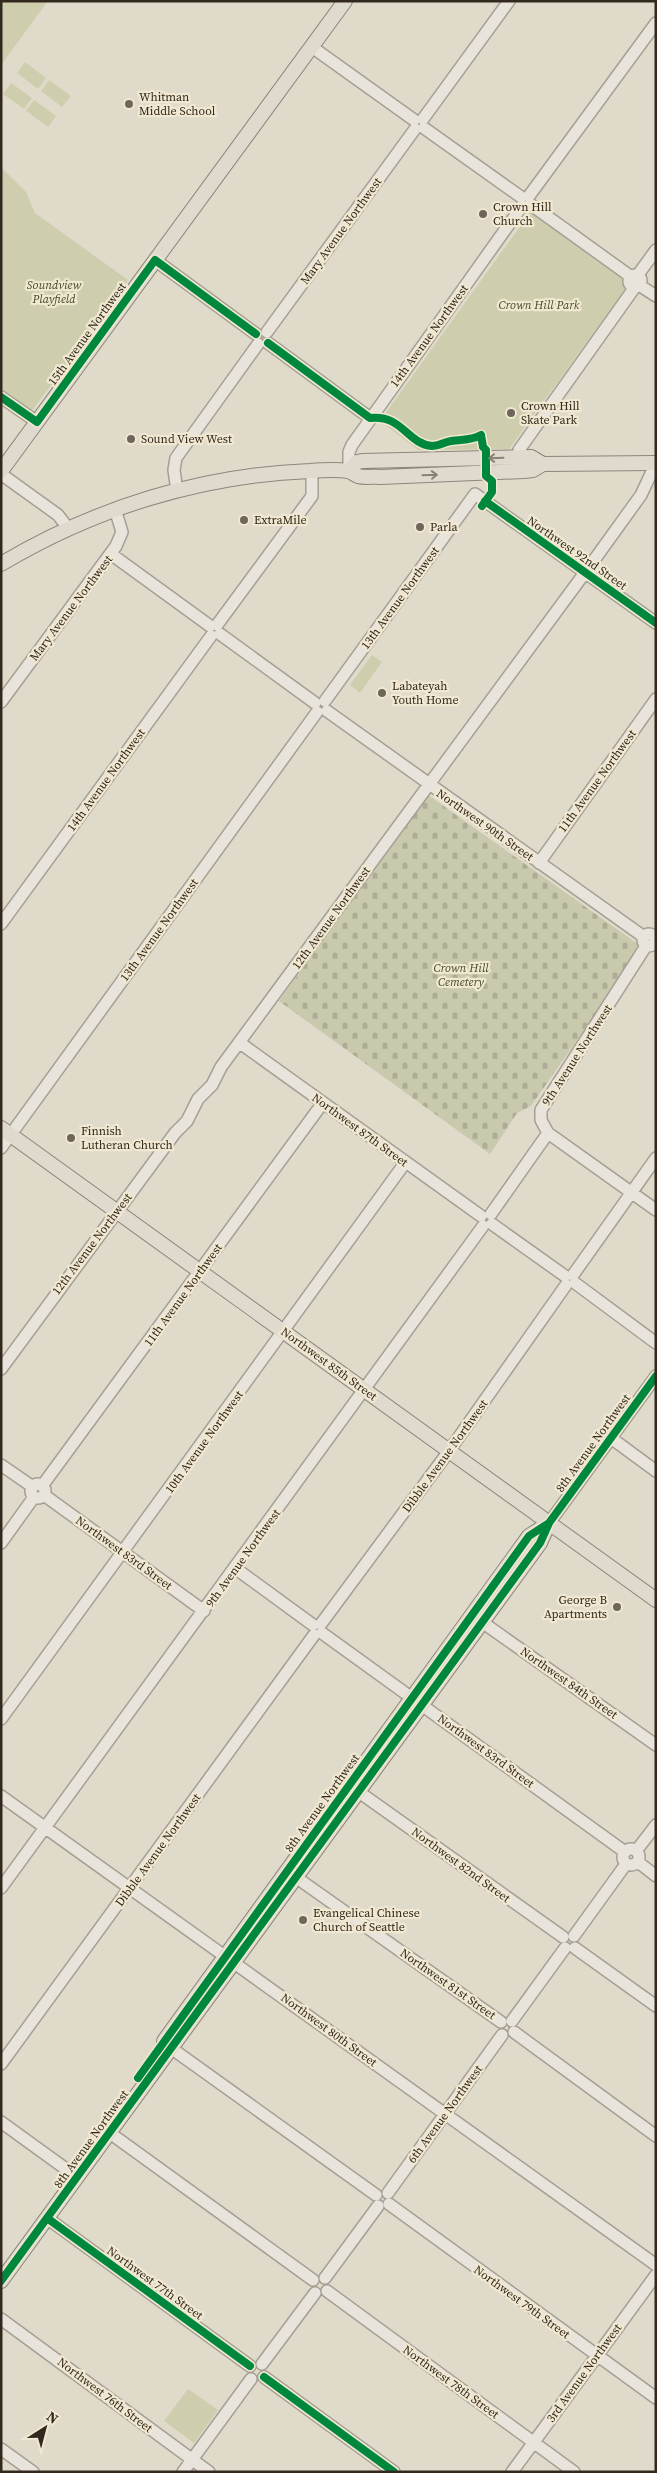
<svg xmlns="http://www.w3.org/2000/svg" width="657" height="2473" font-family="'Source Serif 4',serif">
<defs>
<pattern id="cemetery-stones" width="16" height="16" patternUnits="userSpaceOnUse" patternTransform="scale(1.25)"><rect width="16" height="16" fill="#c9c9ae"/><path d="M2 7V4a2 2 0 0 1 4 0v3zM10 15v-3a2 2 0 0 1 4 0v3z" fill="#adad95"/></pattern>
</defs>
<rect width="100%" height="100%" fill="#e0dacb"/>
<!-- cemetery -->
<path fill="url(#cemetery-stones)" d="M428 795 642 947 531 1106 517 1113 490 1154 279 1001Z"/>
<!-- green -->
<path fill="#ceceae" d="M1 1H48L1 65Z
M25 62 46 78 38 89 17 73Z
M49 80 71 96 62 107 41 91Z
M11 83 32 98 24 109 3 94Z
M34 100 56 116 48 127 26 111Z
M1 167 26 192 35 213 128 280 32 411 1 388Z
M531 211 630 283 509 449 418 450 380 421Z
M372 655 382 662 360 693 350 685Z
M188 2389 218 2410 194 2443 164 2421Z"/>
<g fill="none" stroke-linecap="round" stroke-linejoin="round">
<defs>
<path id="minor" d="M312 47 414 120
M423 119 509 1
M424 128 521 197
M529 196 656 23
M530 204 630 276
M155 260 256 334
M629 281a6 6 0 1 1 12 0a6 6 0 1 1-12 0Z
M637 276 656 250
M639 285 656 296
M267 332 415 129
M268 343 370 418
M1 397 37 422
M518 457 519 450 635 287
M349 471V452L352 445 522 206
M1 474 58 515 68 528
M177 491 174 470 176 458 258 344
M475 494 656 623
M111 554 210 626
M217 625 312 496V471
M220 634 315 703
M325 701 475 494
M1 702 116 546 122 532 115 509
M327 711 644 937
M539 863 656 699
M1 924 211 636
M643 940a6 6 0 1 1 12 0a6 6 0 1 1-12 0Z
M240 1043 481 1216
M548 1133 656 1210
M1 1148 317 712
M491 1214 548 1133 541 1120V1110L646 946
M492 1224 565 1276
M573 1275 656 1158
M575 1283 656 1343
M1 1369 175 1133 187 1121 198 1099 212 1085 221 1067 592 563 641 495 656 463
M611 1438 656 1471
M1 1465 33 1487
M31 1491a7 7 0 1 1 14 0a7 7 0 1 1-14 0Z
M42 1486 322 1104
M44 1495 204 1611
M549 1523 656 1376
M1 1543 34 1497
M235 1568 313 1625
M482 1622 656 1745
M321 1624 449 1451 566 1285
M322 1633 625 1852
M1 1719 405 1163
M359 1792 563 1937
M1 1796 656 2265
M623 1857a8 8 0 1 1 16 0a8 8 0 1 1-16 0Z
M636 1851 656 1825
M638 1862 656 1876
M297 1878 501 2022
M1 1888 483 1226
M574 1936 626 1864
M575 1948 656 2006
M512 2021 565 1948
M514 2032 656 2136
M171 2048 376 2195
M1 2064 314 1635
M1 2122 77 2177
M103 2128 313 2280
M388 2193 502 2035
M389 2204 656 2398
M47 2218 250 2366
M325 2278 378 2206
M327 2291 574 2472
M1 2319 209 2472
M262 2364 315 2293
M264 2377 394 2472
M1 2449 33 2472
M183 2472 251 2379
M512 2472 656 2275"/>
<path id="major" d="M1 471 345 1
M349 471 357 462 362 461 531 457 543 464
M1 564C95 508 201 475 310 471 322 470 337 469 348 471 352 472 355 475 358 476 365 478 374 476 381 477L524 471 533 470 543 464 656 463
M1 1128 656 1600
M164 2041 529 1536 548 1524
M1 2281 540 1543 549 1523"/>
</defs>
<!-- minor casing -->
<use href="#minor" stroke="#a59f94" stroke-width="14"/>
<!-- major casing -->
<use href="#major" stroke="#8b857b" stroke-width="16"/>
<!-- minor -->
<use href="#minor" stroke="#e8e4db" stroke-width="11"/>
<!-- major -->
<use href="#major" stroke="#e0dace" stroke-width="14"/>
<defs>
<path id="cycleway" d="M268 343 370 418C402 414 407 444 432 446 439 446 444 442 451 441 462 439 470 441 481 435L483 447 486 450V476L492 481V492L482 506
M1 397 37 422 155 260 256 334
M485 501 656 623
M138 2078 529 1536 549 1523
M47 2218 250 2366
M1 2281 540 1543 549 1523 656 1376
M264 2377 394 2472"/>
</defs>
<!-- cycleway casing -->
<use href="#cycleway" stroke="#f1e8d1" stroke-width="11"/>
<!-- cycleway -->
<use href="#cycleway" stroke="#00873e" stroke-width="8"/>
</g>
<!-- one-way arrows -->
<defs><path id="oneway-shaft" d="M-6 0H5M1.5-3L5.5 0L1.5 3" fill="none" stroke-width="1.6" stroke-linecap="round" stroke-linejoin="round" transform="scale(1.25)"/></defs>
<g stroke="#898176">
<use href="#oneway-shaft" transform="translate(496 458) rotate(178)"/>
<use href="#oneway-shaft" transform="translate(430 475) rotate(-2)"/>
</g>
<!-- markers -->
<g fill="#6f665b" stroke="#f1e8d1" stroke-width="2">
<circle cx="129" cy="104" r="5"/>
<circle cx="483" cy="214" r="5"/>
<circle cx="511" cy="413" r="5"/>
<circle cx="131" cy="439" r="5"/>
<circle cx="244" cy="520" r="5"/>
<circle cx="420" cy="527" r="5"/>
<circle cx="382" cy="693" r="5"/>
<circle cx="71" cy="1138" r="5"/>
<circle cx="617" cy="1607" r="5"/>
<circle cx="303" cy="1920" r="5"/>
</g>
<g text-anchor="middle" stroke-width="4.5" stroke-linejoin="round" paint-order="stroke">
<!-- poi labels -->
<g font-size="12" fill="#32281e" stroke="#f1e8d1" text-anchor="start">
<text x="139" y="101">Whitman<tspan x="139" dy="14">Middle School</tspan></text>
<text x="493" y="211">Crown Hill<tspan x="493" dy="14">Church</tspan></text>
<text x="521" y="410">Crown Hill<tspan x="521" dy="14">Skate Park</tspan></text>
<text x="141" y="443">Sound View West</text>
<text x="254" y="524">ExtraMile</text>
<text x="430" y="531">Parla</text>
<text x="392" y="690">Labateyah<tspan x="392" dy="14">Youth Home</tspan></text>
<text x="81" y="1135">Finnish<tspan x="81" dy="14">Lutheran Church</tspan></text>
<text x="607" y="1604" text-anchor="end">George B<tspan x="607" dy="14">Apartments</tspan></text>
<text x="313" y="1917">Evangelical Chinese<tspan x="313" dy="14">Church of Seattle</tspan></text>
</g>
<!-- street labels -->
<g font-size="12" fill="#32281e" stroke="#f1e8d1">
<text transform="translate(341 231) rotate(-54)" y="4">Mary Avenue Northwest</text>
<text transform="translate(87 334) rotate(-54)" y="4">15th Avenue Northwest</text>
<text transform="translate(429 336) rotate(-54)" y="4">14th Avenue Northwest</text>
<text transform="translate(577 553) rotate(35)" y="4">Northwest 92nd Street</text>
<text transform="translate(400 598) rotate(-54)" y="4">13th Avenue Northwest</text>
<text transform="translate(71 608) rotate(-53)" y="4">Mary Avenue Northwest</text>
<text transform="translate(106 780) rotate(-54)" y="4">14th Avenue Northwest</text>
<text transform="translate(597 781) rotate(-54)" y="4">11th Avenue Northwest</text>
<text transform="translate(485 825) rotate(35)" y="4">Northwest 90th Street</text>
<text transform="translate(331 918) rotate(-54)" y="4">12th Avenue Northwest</text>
<text transform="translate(159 930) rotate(-54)" y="4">13th Avenue Northwest</text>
<text transform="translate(577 1055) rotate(-57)" y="4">9th Avenue Northwest</text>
<text transform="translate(360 1130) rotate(36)" y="4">Northwest 87th Street</text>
<text transform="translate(92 1244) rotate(-53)" y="4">12th Avenue Northwest</text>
<text transform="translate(183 1295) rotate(-54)" y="4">11th Avenue Northwest</text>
<text transform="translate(329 1364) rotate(36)" y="4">Northwest 85th Street</text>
<text transform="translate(204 1442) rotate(-54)" y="4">10th Avenue Northwest</text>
<text transform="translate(593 1443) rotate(-54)" y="4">8th Avenue Northwest</text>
<text transform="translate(445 1456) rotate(-54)" y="4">Dibble Avenue Northwest</text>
<text transform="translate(124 1553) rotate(36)" y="4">Northwest 83rd Street</text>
<text transform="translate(243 1558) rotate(-54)" y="4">9th Avenue Northwest</text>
<text transform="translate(569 1683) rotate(35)" y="4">Northwest 84th Street</text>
<text transform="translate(486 1751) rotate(36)" y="4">Northwest 83rd Street</text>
<text transform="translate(322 1803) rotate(-54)" y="4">8th Avenue Northwest</text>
<text transform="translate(158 1850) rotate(-54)" y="4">Dibble Avenue Northwest</text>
<text transform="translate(461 1865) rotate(36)" y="4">Northwest 82nd Street</text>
<text transform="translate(448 1984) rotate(35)" y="4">Northwest 81st Street</text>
<text transform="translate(329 2030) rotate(36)" y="4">Northwest 80th Street</text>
<text transform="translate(445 2114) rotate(-54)" y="4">6th Avenue Northwest</text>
<text transform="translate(91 2139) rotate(-54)" y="4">8th Avenue Northwest</text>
<text transform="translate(155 2283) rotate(36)" y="4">Northwest 77th Street</text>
<text transform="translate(522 2302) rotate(36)" y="4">Northwest 79th Street</text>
<text transform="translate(584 2373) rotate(-54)" y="4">3rd Avenue Northwest</text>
<text transform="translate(451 2382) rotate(36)" y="4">Northwest 78th Street</text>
<text transform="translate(105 2395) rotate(37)" y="4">Northwest 76th Street</text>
</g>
<!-- park labels -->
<g font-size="12" font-style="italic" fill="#424c27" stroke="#f1e8d1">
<text x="54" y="289">Soundview<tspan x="54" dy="14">Playfield</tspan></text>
<text x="539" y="309">Crown Hill Park</text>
<text x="461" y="972">Crown Hill<tspan x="461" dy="14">Cemetery</tspan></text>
</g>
</g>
<!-- border -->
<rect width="657" height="2473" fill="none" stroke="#32281e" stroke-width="5"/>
<!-- north arrow -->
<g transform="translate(45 2428) rotate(36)" stroke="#f1e8d1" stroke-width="4" paint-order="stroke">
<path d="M0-4L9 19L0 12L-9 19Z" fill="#32281e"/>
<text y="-8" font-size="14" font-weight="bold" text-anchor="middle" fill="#32281e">N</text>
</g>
</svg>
